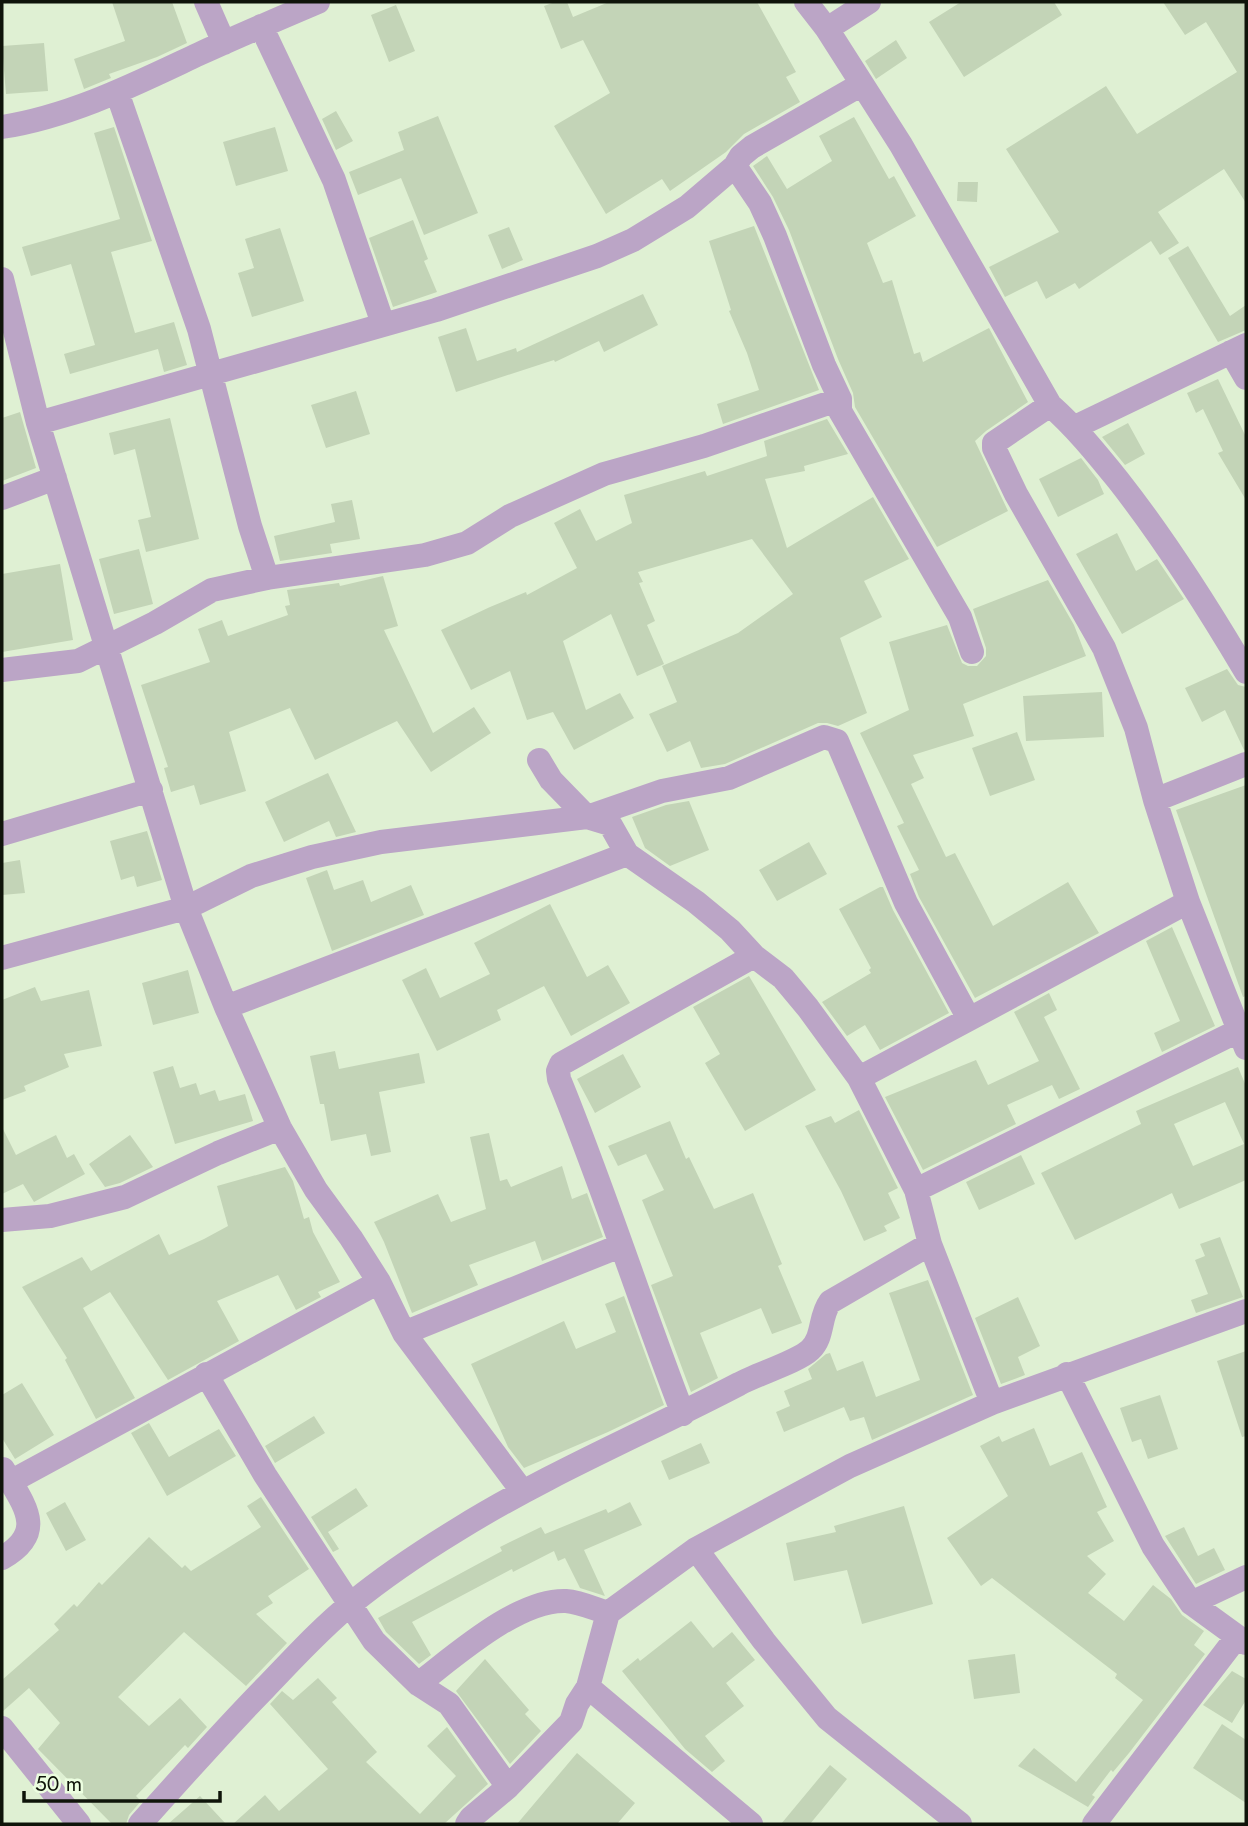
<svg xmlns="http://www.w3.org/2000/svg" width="1248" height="1826" font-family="Jost,sans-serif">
<rect width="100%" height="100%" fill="#dff0d3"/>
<!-- building -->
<path fill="#c3d4b7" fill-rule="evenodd" d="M112 2H172L187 43 157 57 109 74 111 78 84 89 74 59 125 41Z
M555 2H567L573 17 609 2H757L796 72 786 77 800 102 744 134 726 152 670 191 662 179 606 214 554 126 610 93 583 40 561 49 544 6Z
M961 2H1054L1062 15 964 77 929 22Z
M1163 2H1246V203L1224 169 1158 212 1179 243 1160 255 1151 241 1079 289 1075 283 1046 299 1037 281 1005 297 989 267 1059 232 1006 149 1106 86 1137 134 1237 72 1206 22 1185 35Z
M396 5 415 51 389 62 371 15Z
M896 40 907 58 876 79 865 61Z
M44 43 48 91 6 94 2 46Z
M336 111 353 141 336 150 322 119Z
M438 116 478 213 424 235 401 178 358 195 349 172 404 150 398 132Z
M854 117 889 179 894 176 916 216 867 243 883 283 892 280 914 354 920 352 923 362 989 328 1028 402 986 431 975 441 1008 511 937 547 855 407 853 393 838 359 789 230 773 197 753 166 767 156 787 189 832 161 819 136Z
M114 127 152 241 111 252 135 333 174 322 187 365 164 372 158 349 70 374 64 354 95 345 71 264 31 276 22 247 120 219 94 133Z
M275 127 288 171 236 186 223 142Z
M958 182H978L977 202 957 201Z
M413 220 428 259 424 261 437 292 393 307 369 238Z
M754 226 819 390 723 424 717 404 759 390 747 353 729 311 731 310 709 241Z
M509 227 523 260 502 269 488 235Z
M280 228 304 301 252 317 238 273 254 268 245 239Z
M1188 246 1230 316 1246 305V330L1218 342 1168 258Z
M643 294 658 325 604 352 599 341 555 362 554 360 456 392 438 337 466 328 477 361 516 348 517 352Z
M1218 379 1246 437V500L1218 453 1223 451 1203 409 1196 413 1187 393Z
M356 391 370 434 326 448 311 405Z
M20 412 36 468 2 481V418Z
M170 418 199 539 146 552 138 520 151 517 135 449 114 455 109 433Z
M827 419 848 454 804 466 805 471 765 479 787 548 873 497 909 559 864 581 882 617 840 638 867 713 838 726 827 723H818L725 764 701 768 690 741 667 752 649 714 677 702 662 666 738 633 793 594 752 539 638 572 643 582 639 583 655 621 647 625 664 664 637 676 611 614 563 641 586 710 620 693 634 718 574 750 553 712 527 720 510 671 471 690 441 630 490 607 526 592 527 595 577 568 554 523 580 509 596 541 632 523 624 495 705 471 707 476 767 456 764 441Z
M1128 423 1145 454 1125 465 1102 437Z
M1081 458 1098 480 1104 494 1058 517 1039 479Z
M352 500 360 539 330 544 332 553 280 561 274 536 335 522 331 504Z
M1117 533 1136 571 1157 559 1184 599 1122 634 1076 554Z
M139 549 153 604 114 614 99 559Z
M60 564 73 640 2 652V574Z
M383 576 398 626 384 630 433 733 474 707 491 733 431 772 397 721 315 760 290 708 229 732 246 791 200 805 194 785 171 792 164 768 168 767 141 685 210 662 198 629 222 620 228 636 288 615 285 606 290 605 287 590 339 583 340 586Z
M1048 580 1074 625 1086 656 963 704 974 736 913 755 924 778 911 784 946 857 955 853 993 926 1068 882 1099 933 975 998 919 897 910 874 919 870 897 826 904 823 860 733 909 710 889 642 947 625 962 663 968 666H977L986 656V648L973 609Z
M1227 669 1238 685 1246 687V749L1244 750 1225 710 1202 722 1185 688Z
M1102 692 1104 737 1026 741 1023 696Z
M1017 732 1035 780 990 796 972 748Z
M328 773 356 832 336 837 329 821 284 842 265 802Z
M1246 785V996L1243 997 1176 810Z
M689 801 709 850 670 866 645 848 632 817 666 805Z
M147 831 162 880 137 887 134 876 121 880 110 841Z
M809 842 827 874 777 901 759 870Z
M20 860 25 893 2 895V863Z
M327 870 334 890 363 880 371 902 411 885 424 915 332 951 306 878Z
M880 887H883L893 910 949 1013 880 1050 865 1025 847 1036 822 1002 871 973 869 970 871 968 839 909Z
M550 904 587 977 608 965 630 1003 571 1036 544 986 497 1010 501 1020 437 1051 402 980 426 968 440 998 490 974 474 943Z
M1172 927 1215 1026 1162 1052 1154 1033 1180 1021 1146 941Z
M188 970 199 1013 153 1025 142 983Z
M749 976 816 1090 745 1131 705 1063 720 1054 693 1007Z
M35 987 41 1001 89 990 102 1046 64 1054 69 1067 24 1086 26 1091 2 1100V1000Z
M1049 993 1057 1010 1044 1017 1080 1089 1059 1099 1052 1085 1007 1105 1016 1124 923 1170 885 1097 976 1060 988 1085 1039 1061 1014 1012Z
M335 1051 339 1069 419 1053 425 1083 379 1092 391 1152 371 1156 366 1134 331 1141 324 1104H320L310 1056Z
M623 1054 641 1087 595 1113 577 1079Z
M173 1066 180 1088 196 1083 200 1095 215 1090 219 1101 245 1094 253 1121 175 1144 153 1072Z
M1238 1067 1246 1086V1180L1179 1209 1172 1193 1075 1240 1041 1173 1141 1124 1136 1111ZM1225 1102 1244 1144 1193 1166 1174 1124Z
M859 1110 898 1188 888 1193 900 1218 884 1226 887 1231 864 1241 841 1191 805 1126 831 1116 835 1123Z
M670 1121 686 1159 689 1157 714 1209 753 1193 782 1264 778 1266 802 1323 772 1334 761 1308 700 1333 718 1378 691 1392 651 1285 673 1276 642 1200 664 1190 646 1154 618 1166 608 1146Z
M2 1127 16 1155 56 1135 67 1158 74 1154 85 1174 34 1202 23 1184 2 1194Z
M489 1133 500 1181 507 1179 511 1187 562 1166 572 1199 587 1193 603 1237 542 1261 535 1241 469 1265 478 1285 412 1313 384 1242 374 1222 438 1194 451 1222 486 1209 470 1137Z
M130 1135 153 1167 120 1183 105 1187 89 1164Z
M1021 1155 1035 1184 979 1210 966 1182Z
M285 1167 293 1181 304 1219 309 1217 313 1232 340 1282 318 1292 321 1297 296 1310 278 1275 217 1301 239 1341 168 1380 110 1292 83 1308 135 1398 96 1419 65 1360 67 1358 22 1287 82 1257 91 1271 159 1234 169 1255 204 1239 228 1226 217 1186Z
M1220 1237 1243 1297 1196 1313 1191 1300 1208 1294 1195 1260 1205 1256 1200 1244Z
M928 1280 973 1395 872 1440 864 1417 850 1421 844 1407 784 1432 776 1412 790 1406 784 1391 812 1379 808 1369 826 1354 830 1353 837 1371 863 1361 876 1397 920 1380 889 1293Z
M624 1296 664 1405 608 1432 524 1468 508 1447 471 1364 564 1321 576 1349 616 1332 605 1304Z
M1018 1297 1040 1346 1018 1357 1025 1375 1001 1384 975 1318Z
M1246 1351V1436L1242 1437 1217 1361Z
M22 1383 54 1435 15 1459 2 1438V1395Z
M1160 1395 1178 1449 1148 1459 1141 1439 1132 1442 1120 1408Z
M314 1416 325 1433 275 1463 265 1446Z
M149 1423 169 1457 219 1429 236 1456 167 1496 131 1433Z
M1034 1428 1050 1466 1082 1452 1107 1507 1097 1512 1114 1541 1087 1556 1106 1574 1088 1593 1124 1621 1153 1585 1171 1599 1182 1615 1204 1631 1194 1645 1205 1654 1129 1753 1113 1772 1111 1770 1092 1795 1095 1797 1088 1807 1018 1766 1034 1748 1076 1782 1143 1700 1115 1678 1117 1674 992 1578 981 1586 947 1538 1008 1496 980 1446 999 1436 1002 1442Z
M701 1443 710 1463 669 1480 661 1461Z
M356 1488 368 1506 328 1532 339 1549 333 1552 311 1517Z
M261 1497 309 1569 268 1596 273 1603 256 1614 287 1643 246 1686 184 1632 118 1697 149 1726 180 1698 207 1727 188 1748 185 1745 136 1796 141 1801 129 1815 126 1824H112L38 1749 60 1723 29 1688 2 1712V1680L59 1630 54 1624 74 1604 77 1607 99 1582 102 1585 149 1537 182 1568 185 1565 191 1571 261 1527 247 1506Z
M65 1502 86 1540 66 1551 46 1513Z
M630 1502 642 1525 584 1550 605 1596 580 1588 565 1558 558 1561 554 1551 513 1572 512 1569 412 1622 431 1655 419 1664 386 1632 378 1618 502 1551 500 1547 541 1527 545 1534 606 1509 608 1513Z
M904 1506 933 1604 862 1624 847 1570 794 1581 786 1543 836 1532 834 1526Z
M1184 1527 1198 1556 1214 1548 1225 1570 1196 1584 1165 1536Z
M691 1621 713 1648 732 1632 755 1660 726 1683 744 1706 705 1736 725 1761 712 1772 685 1749 622 1671 638 1658 640 1661Z
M1015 1654 1020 1693 974 1699 968 1660Z
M485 1659 529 1710 525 1714 541 1731 510 1764 456 1691Z
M1232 1671 1246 1679V1700L1232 1723 1203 1705Z
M318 1678 337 1698 332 1702 377 1752 366 1762 420 1814 456 1776 427 1746 447 1727 488 1784 444 1824H233L265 1795 279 1811 328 1769 270 1704 282 1691 293 1700Z
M1222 1724 1246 1740V1803L1193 1768Z
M577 1753 635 1803 617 1824H517Z
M830 1765 847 1779 810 1824H781Z
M200 1796 226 1824H168Z"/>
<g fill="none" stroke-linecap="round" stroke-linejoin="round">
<!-- street -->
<path stroke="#bba5c6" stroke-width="24" d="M206 2 224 43
M806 2 827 29 901 145 1050 405C1076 428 1096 453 1118 480 1166 541 1207 606 1246 672
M261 26 334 180 383 324
M827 29 869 2
M117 92 199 329 250 526 267 578
M2 127C72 116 135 84 199 54 238 36 278 19 318 2
M735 166 760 203 775 236 824 365 840 399V411L960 617 972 652
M2 279 38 423 186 908 226 1007 280 1128 316 1190 351 1238 379 1282 404 1333 523 1492
M1231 352 1246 378
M1050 405 994 443V448L1016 494 1104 648 1136 728 1155 800 1188 902 1246 1048
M38 423 436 310 597 256 633 240 687 207 735 166 741 156 752 147 862 84
M1075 427 1246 345
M2 498 55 478
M2 670 78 661 155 623 212 590 267 578 425 555 467 543 510 516 604 474 704 446 840 399
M539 760 551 780 587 817 610 824 627 854 696 902 730 930 754 956 783 978 808 1008 859 1078 916 1190 930 1244 992 1403
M1155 800 1246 764
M2 834 151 790
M2 958 186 908 251 876 312 857 381 842 587 817 662 791 729 778 824 737 837 741 906 903 969 1019
M226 1007 627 854
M859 1078 1188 902
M916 1190 1246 1027
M2 1220 50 1216 125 1197 218 1153 280 1128
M404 1333 620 1246
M206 1374 265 1475 374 1641 418 1684 449 1704 508 1787
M1067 1374 1153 1546 1191 1603 1246 1643
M683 1414C640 1303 604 1189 559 1079L558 1071 561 1064 754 956
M10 1482 379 1282
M696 1549 764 1641 827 1718 960 1824
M2 1558C48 1532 24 1505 3 1469
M1191 1603 1246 1577
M418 1684C455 1656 518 1599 566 1601 580 1602 595 1609 608 1613L696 1549 850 1466 992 1403 1246 1311
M588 1687 751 1824
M2 1728 79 1824
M140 1824C181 1778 222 1732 265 1688 293 1659 321 1628 352 1603 385 1576 421 1552 457 1530 547 1474 645 1433 739 1384 757 1374 797 1362 810 1350 824 1337 819 1317 830 1302L930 1244
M467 1824 471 1818 508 1787 571 1722 577 1704 588 1687 608 1613
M1094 1824 1236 1638"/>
</g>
<!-- border -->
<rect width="1248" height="1826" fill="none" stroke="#0f140a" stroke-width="7"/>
<!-- scale -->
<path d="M24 1791v10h196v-10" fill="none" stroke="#0f140a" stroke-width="3.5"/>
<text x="35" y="1791" font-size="21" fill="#0f140a" stroke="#ecfee0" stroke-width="5" paint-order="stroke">50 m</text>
</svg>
